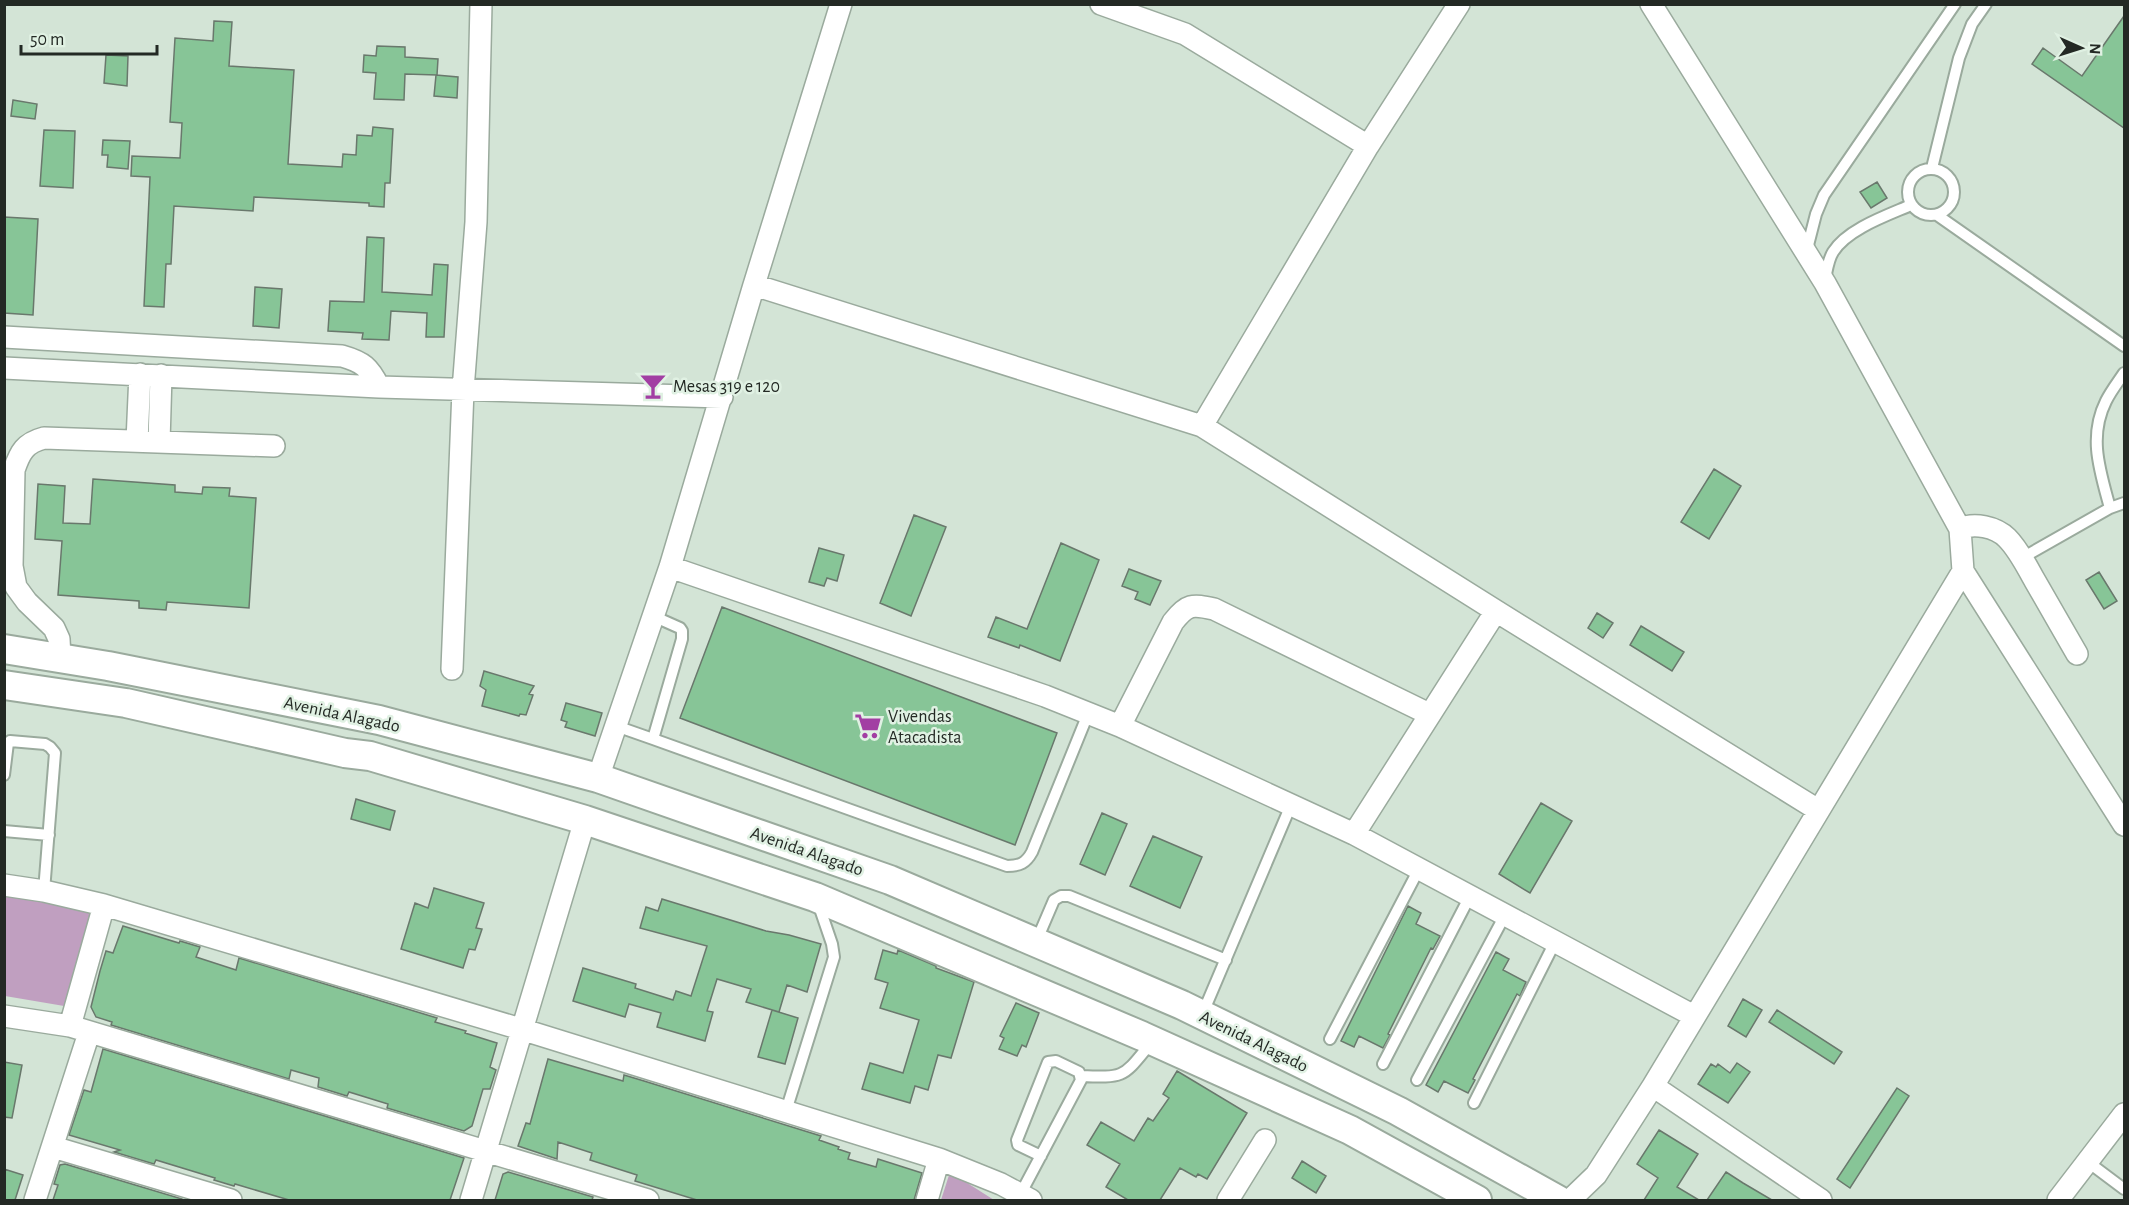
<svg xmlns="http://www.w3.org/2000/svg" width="2129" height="1205" font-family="'Alegreya Sans',sans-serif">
<rect width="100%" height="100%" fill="#d3e4d6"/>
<!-- green -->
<path fill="#c09fc0" d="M4 892 91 907 70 1007 5 996Z
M950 1172 994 1200H941Z"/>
<!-- building -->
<path fill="#87c597" stroke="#69786c" stroke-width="1.5" d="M2124 16V128L2032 64 2043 48 2082 76Z
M214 21 232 22 229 66 294 70 288 164 342 167 343 154 356 155 357 135 372 136 373 127 393 129 390 183H385L384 207 369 206V203L254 197 253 211 174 206 171 264H166L164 307 144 306 150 177 131 176 132 156 180 158 182 123 170 122 175 38 213 41Z
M377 46 405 47V57L438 59 437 75 405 74 404 100 374 99 376 73 363 72 364 55 376 56Z
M106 55 128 56 127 86 104 83Z
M436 75 458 77 457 98 434 96Z
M13 100 37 104 35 119 11 116Z
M44 130 75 131 73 188 40 186Z
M103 140 130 141 128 169 107 167 108 155H102Z
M1877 182 1887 198 1871 208 1860 192Z
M4 217 38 219 33 315 4 313Z
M367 237 384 238 382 292 432 295 434 264 448 265 444 337H426L427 313 391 311 389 340 362 339 363 333 328 331 330 301 364 302Z
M255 287 282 289 279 328 253 326Z
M1714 469 1741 486 1709 539 1681 522Z
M93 479 175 485V492L202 494 203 487 230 488 229 496 256 498 249 608 167 602 166 610 139 608V601L58 595 62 541 35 539 38 484 65 486 63 523 90 524Z
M914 515 946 527 911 616 880 603Z
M1061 543 1099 560 1060 661 1020 645 1019 648 988 637 996 617 1027 629Z
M819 548 844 555 837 581 827 578 824 586 809 582Z
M1129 569 1161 581 1150 605 1135 599 1138 592 1122 586Z
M2099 572 2117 601 2104 609 2086 580Z
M722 607 1057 733 1015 845 680 718Z
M1597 613 1613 623 1603 638 1588 628Z
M1641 626 1684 652 1672 671 1630 645Z
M484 671 534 686 529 694 533 695 526 715 520 714 519 716 482 706 486 690 480 686Z
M566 703 602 713 595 736 565 727 567 722 561 720Z
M356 799 395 811 390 830 351 819Z
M1541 803 1572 821 1530 893 1499 874Z
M1102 813 1127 824 1105 875 1080 864Z
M1153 836 1202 857 1180 908 1130 886Z
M434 888 484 903 476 928 482 929 475 950 469 949 463 968 401 949 415 903 428 908Z
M662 899 766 931 789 935 821 944 807 992 787 985 779 1012 746 1002 751 989 717 979 707 1011 713 1012 705 1041 657 1027 661 1013 629 1004 625 1017 573 1001 583 968 636 984 635 988 673 1000 676 991 691 996 707 946 640 928 646 907 658 911Z
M1408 906 1421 913 1416 924 1440 936 1433 949 1431 948 1388 1034 1390 1035 1383 1048 1359 1036 1354 1047 1341 1041Z
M123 926 179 943 180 941 200 947 196 957 236 970 239 958 437 1018 435 1022 466 1031 465 1033 497 1043 490 1067 496 1070 490 1089H483L472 1126 464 1131 387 1108 388 1104 349 1092 347 1096 318 1087 319 1078 291 1070 289 1079 111 1025 112 1022 96 1017 91 1007 100 971 106 951 113 953Z
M883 950 897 954 898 950 936 966V968L974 982 951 1058 938 1055 928 1090 915 1086 910 1103 862 1089 870 1063 903 1073 919 1020 880 1008 888 983 875 979Z
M1496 952 1509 959 1503 970 1526 982 1520 996 1517 994 1473 1079 1475 1080 1468 1093 1444 1081 1438 1092 1426 1085Z
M1743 999 1762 1010 1746 1037 1728 1026Z
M1016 1003 1039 1013 1026 1047 1022 1045 1017 1056 999 1049 1004 1038 1000 1036Z
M772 1010 798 1018 785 1064 758 1057Z
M1777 1010 1842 1052 1834 1064 1769 1022Z
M103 1049 464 1158 450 1200H289L235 1184 234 1186 214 1180 215 1178 156 1160 154 1164 114 1152 120 1150 69 1135 84 1090 91 1092Z
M548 1059 623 1081 624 1075 644 1081 821 1136 819 1140 839 1147 838 1149 850 1153 848 1159 876 1167 878 1159 922 1173 914 1200H697L635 1181 637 1175 590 1160 592 1153 558 1142 557 1159 518 1146 526 1123 530 1124Z
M4 1062 22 1065 12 1118 4 1117Z
M1737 1063 1750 1072 1728 1103 1698 1084 1711 1064 1716 1067 1718 1064 1730 1073Z
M1177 1071 1247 1113 1207 1179 1198 1174 1196 1177 1180 1168 1160 1200H1128L1106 1187 1120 1164 1087 1145 1101 1122 1134 1141 1148 1118 1153 1121 1169 1098 1163 1094Z
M1897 1088 1909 1096 1850 1188 1837 1179Z
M1659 1130 1698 1154 1677 1187 1699 1200H1644L1658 1178 1637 1164Z
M1302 1161 1326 1176 1316 1193 1292 1178Z
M65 1164 182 1199V1200H53L58 1185 54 1184 60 1165Z
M4 1169 23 1175 15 1200H4Z
M508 1172 593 1197 592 1200H495L503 1174Z
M1726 1172 1743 1183 1772 1200H1707Z"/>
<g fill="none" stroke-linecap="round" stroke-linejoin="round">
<defs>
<path id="service" d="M1932 168 1959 58 1972 24 1986 4
M1908 192a23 23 0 1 1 46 0a23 23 0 1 1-46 0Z
M1937 215 2124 346
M1806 253 1816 214 1824 195 1955 4
M1825 279C1827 270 1828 260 1833 252 1847 229 1888 215 1911 205
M2110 508C2100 471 2088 437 2106 401 2111 391 2118 382 2124 373
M2022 558 2110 508 2124 503
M653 616 680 628 682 631V639L653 739 1007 866C1020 866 1026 863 1032 852L1088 714
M616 726 653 739
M4 775 8 743 10 741 45 744 50 747 55 753 44 891
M4 831 49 835
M1036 942 1054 900 1061 896H1069L1226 960
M1202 1015 1291 805
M1330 1039 1419 869
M1383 1064 1470 896
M1081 1076C1126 1078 1123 1077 1151 1043
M1417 1080 1505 915
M1474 1103 1555 942
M786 1111 834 957 832 944 818 903
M2088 1162 2124 1189
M1020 1195 1081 1080 1079 1072 1056 1061 1048 1062 1017 1140 1018 1145 1041 1156"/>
<path id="minor" d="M1101 4 1185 34 1368 146
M1651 4 1825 283 1960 529
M754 285 841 4
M4 337 342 356C363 362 369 367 379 387
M4 368 379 387 722 397
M1202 426 1368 146 1459 4
M137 441 140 374
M159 442 161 375
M670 567 1045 696 1120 726 1354 834 1694 1016
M1963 571 1960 529C1974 522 1996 527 2007 538 2019 550 2027 567 2035 581 2049 605 2063 630 2077 654
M60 658 59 639 54 628 27 602 16 587 12 566 14 470C20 452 25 443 44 438L274 446
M452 669 463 390 476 222 481 4
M1120 726 1173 622C1187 604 1192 604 1214 609L1429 714
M598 778 670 567 754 285 1202 426 1496 611 1818 810
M1354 834 1496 611
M4 885 44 891 104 905 524 1030 939 1159 1001 1184 1031 1200
M104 905 70 1026 648 1200
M4 1016 70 1026
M1653 1086 1821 1200
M53 1147 231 1200
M35 1200 89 1033
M471 1200 585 820
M927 1200 939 1159
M1228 1200 1265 1140
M1570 1200 1596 1175 1653 1086 1963 571 2124 825
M2058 1200 2124 1114"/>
<path id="secondary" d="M4 649 108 666 379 720 598 778 890 880 1182 1005 1398 1111 1558 1200
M4 685 126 703 345 753 370 756 585 820 815 897 1142 1036 1350 1130 1477 1200"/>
</defs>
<!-- service casing -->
<use href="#service" stroke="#9aaa9d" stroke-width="14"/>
<!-- minor casing -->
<use href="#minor" stroke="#9aaa9d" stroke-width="24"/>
<!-- secondary casing -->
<use href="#secondary" stroke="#9aaa9d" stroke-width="32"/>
<!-- service -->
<use href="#service" stroke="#fff" stroke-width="10"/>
<!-- minor -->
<use href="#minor" stroke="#fff" stroke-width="21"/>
<!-- secondary -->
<use href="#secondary" stroke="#fff" stroke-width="28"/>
</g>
<!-- icons -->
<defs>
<symbol id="bar-bare" viewBox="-9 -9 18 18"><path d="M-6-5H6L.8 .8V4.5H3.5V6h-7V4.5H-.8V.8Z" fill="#a23ea3" stroke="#e0f1e3" stroke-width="2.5" paint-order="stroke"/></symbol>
<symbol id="supermarket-bare" viewBox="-9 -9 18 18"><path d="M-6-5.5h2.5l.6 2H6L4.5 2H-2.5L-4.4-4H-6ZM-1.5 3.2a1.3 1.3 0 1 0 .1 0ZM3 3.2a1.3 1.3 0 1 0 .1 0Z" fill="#a23ea3" stroke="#e0f1e3" stroke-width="2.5" paint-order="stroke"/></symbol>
</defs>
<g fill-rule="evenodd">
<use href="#bar-bare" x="634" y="367" width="38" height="38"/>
<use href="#supermarket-bare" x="849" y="707" width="38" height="38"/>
</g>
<g text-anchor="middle" stroke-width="5" stroke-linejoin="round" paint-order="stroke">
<!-- poi labels -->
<g font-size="18" fill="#232924" stroke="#e0f1e3" text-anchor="start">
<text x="673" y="392">Mesas 319 e 120</text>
<text x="888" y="722">Vivendas<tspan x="888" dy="21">Atacadista</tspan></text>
</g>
<!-- street labels -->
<g font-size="18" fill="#232924" stroke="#e0f1e3">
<text transform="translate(342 714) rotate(12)" y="6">Avenida Alagado</text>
<text transform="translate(807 851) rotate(19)" y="6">Avenida Alagado</text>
<text transform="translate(1254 1041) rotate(26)" y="6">Avenida Alagado</text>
</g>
</g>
<!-- border -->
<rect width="2129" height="1205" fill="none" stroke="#232924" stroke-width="12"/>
<!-- north arrow -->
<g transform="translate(2081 48) rotate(93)" stroke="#e0f1e3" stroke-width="4.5" paint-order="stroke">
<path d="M0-4.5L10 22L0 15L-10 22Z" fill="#232924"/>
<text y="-9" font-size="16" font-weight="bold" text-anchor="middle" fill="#232924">N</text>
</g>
<!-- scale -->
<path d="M21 45v9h136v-9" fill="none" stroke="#232924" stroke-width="3"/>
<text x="30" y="45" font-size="18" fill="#232924" stroke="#e0f1e3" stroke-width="4.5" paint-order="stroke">50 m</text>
</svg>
